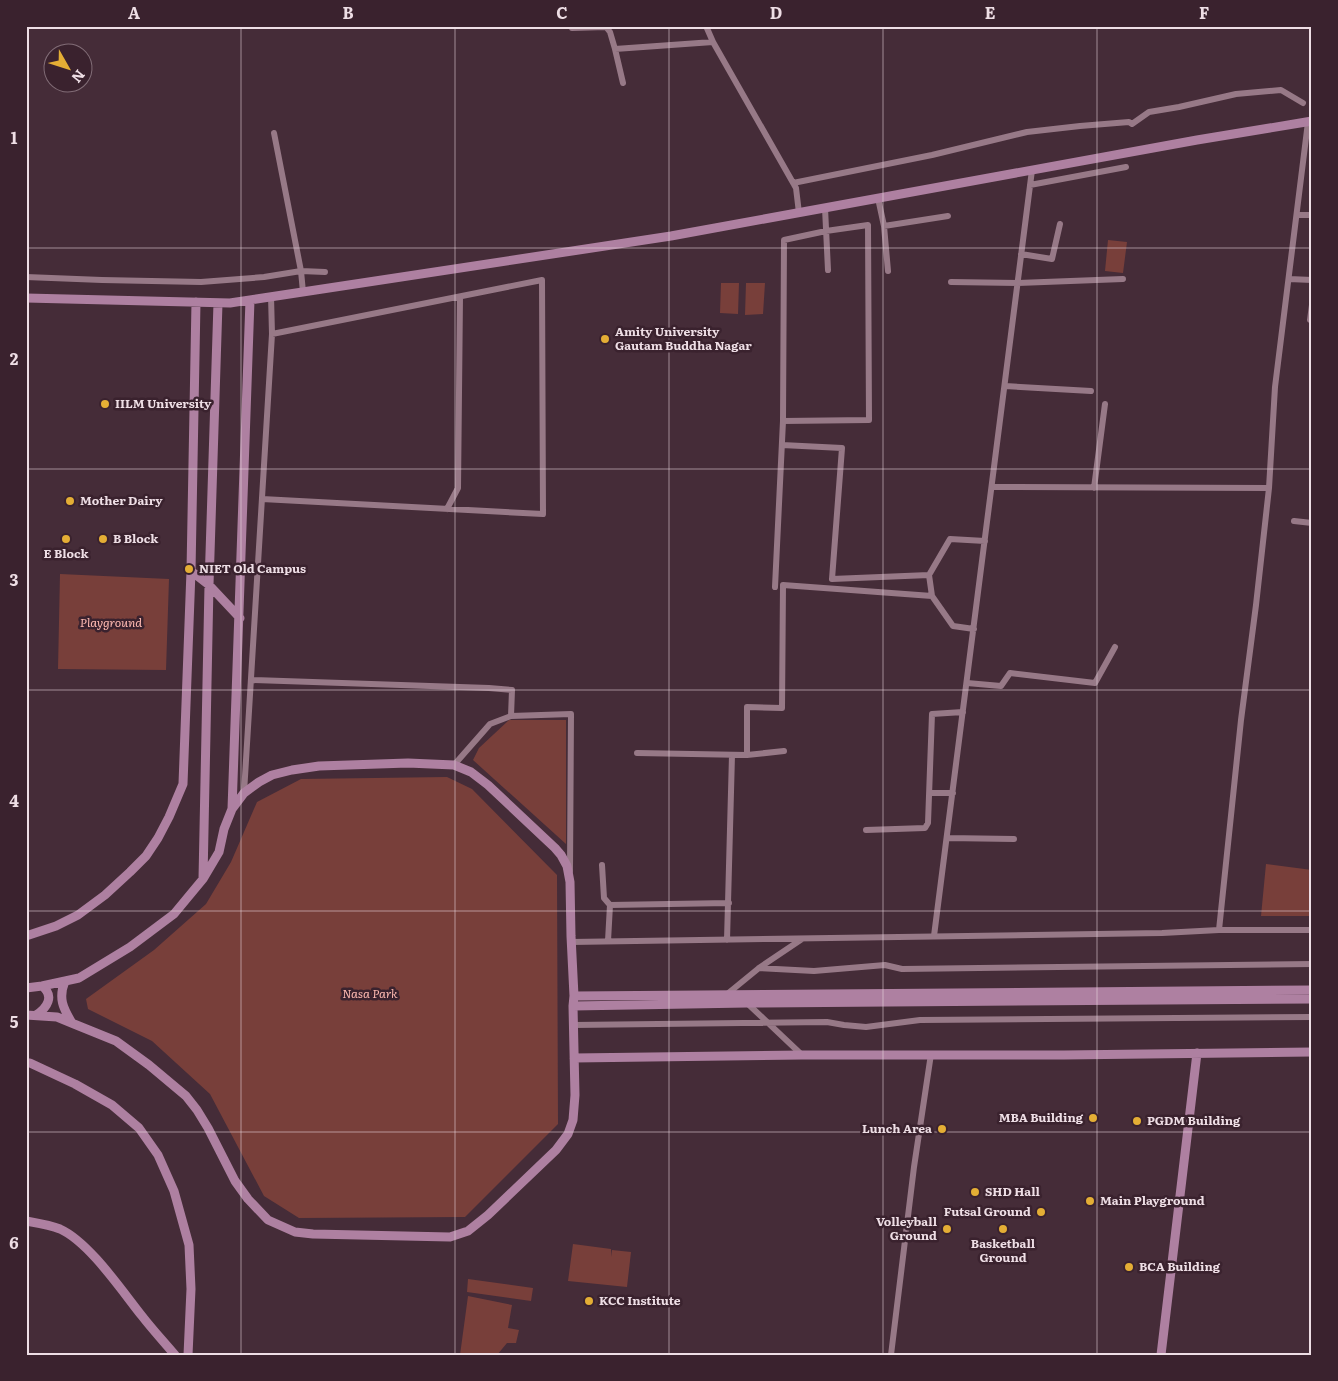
<svg xmlns="http://www.w3.org/2000/svg" width="1338" height="1381" font-family="Literata,serif">
<rect width="100%" height="100%" fill="#452c38"/>
<!-- green -->
<path fill="#783f3a" d="M1108 240 1127 242 1123 273 1105 271Z
M721 283H739L738 314 720 313Z
M746 283H765L763 314 745 315Z
M60 574 169 579 166 670 58 669Z
M509 720H566V844L473 760 479 748Z
M447 777 472 789 557 875 558 1124 465 1217 299 1218 264 1196 210 1094 152 1041 88 1009 86 999 154 950 206 904 231 862 257 802 301 779Z
M1266 864 1312 870V916H1261Z
M573 1244 611 1249V1257L612 1250 631 1252 627 1287 568 1281Z
M468 1279 533 1288 531 1301 467 1292Z
M468 1296 512 1305 508 1328 519 1330 516 1343H507L497 1355H460Z"/>
<g fill="none" stroke-linecap="round" stroke-linejoin="round">
<!-- street -->
<path stroke="#977987" stroke-width="6" d="M706 26 713 42 796 188 799 213
M572 28 606 27 610 32 615 49
M623 83 615 49 713 42
M274 133 301 271 303 292
M793 183 932 155 1027 132 1080 126 1129 122 1132 124 1149 112 1179 107 1236 94 1281 90 1303 103
M1030 185 1126 167
M878 198 884 226 888 271
M825 208 828 270
M1297 215H1312
M884 226 948 216
M1021 254 1052 259 1060 224
M26 277 102 280 201 282 264 277 301 271 325 272
M1289 279 1312 280
M951 282 1018 283 1123 279
M1312 305 1310 320H1312
M1005 386 1091 391
M782 445 842 448 832 579 929 575
M992 487 1269 488
M1094 488 1105 404
M262 499 543 514 542 280 272 334
M447 509 458 488 460 297
M1294 521 1312 523
M775 587 783 421 784 240 826 231 868 225 869 420 783 421
M974 629 953 626 932 596 929 575 950 539 985 541
M251 680 489 688 512 690 511 716
M967 683 1001 686 1010 673 1095 683 1115 647
M637 753 747 755V707L782 708 783 585 932 596
M747 755 784 751
M454 765 490 724 511 716 571 714 570 871
M244 793 272 334 271 296
M929 793H953
M866 830 925 828 928 823 932 714 963 712
M947 838 1014 839
M602 865 604 898 610 905 608 941
M610 905 729 903
M1219 930 1241 720 1256 605 1269 488 1275 387 1308 122
M934 936 1032 170
M727 940 732 755
M571 942 1162 933 1219 930H1312
M759 968 814 971 885 965 902 969 1312 964
M726 995 759 968 802 939
M747 1003 802 1055
M573 1025 827 1022 844 1025 866 1027 920 1020 1312 1017
M891 1355 914 1167 931 1054"/>
<!-- secondary -->
<path stroke="#ae80a1" stroke-width="9" d="M26 298 230 303 671 236 1197 140 1312 121
M191 571 209 585 240 618
M232 809 250 300
M203 879 209 585 218 303
M26 936 56 926 78 915 105 895 130 872 146 856 158 838 169 817 183 784 191 571 196 302
M65 981C58 998 63 1008 72 1023
M26 988 42 986 79 978 130 947 174 914 203 879 219 852 224 829 232 809 244 793 259 782 272 775 292 770 319 766 408 763 454 765 471 772 488 785 555 848 561 855 567 866 570 882 571 936 574 996 573 1006 575 1095 573 1120 568 1134 556 1150 488 1215 468 1231 450 1237 313 1234 295 1232 268 1220 248 1199 235 1181 208 1128 197 1110 186 1096 149 1065 116 1041 74 1024 57 1017 26 1015
M574 996 1312 990
M573 1006 747 1003 1312 999
M36 1015C47 1008 55 996 42 986
M574 1058 802 1055H1064L1312 1052
M26 1063H30L75 1084 112 1105 139 1128 158 1155 174 1191 189 1245 191 1289 188 1355
M26 1221C37 1223 50 1225 60 1229 89 1242 122 1291 142 1316 152 1329 164 1342 175 1355
M1161 1355 1197 1053"/>
</g>
<!-- grid -->
<path fill="none" stroke="#eedee5" stroke-width="1" stroke-opacity="0.55" d="M241 26V1355M455 26V1355M669 26V1355M883 26V1355M1097 26V1355M26 248H1312M26 469H1312M26 690H1312M26 911H1312M26 1132H1312"/>
<!-- markers -->
<g fill="#e4ae35" stroke="#3a222e" stroke-width="2">
<circle cx="605" cy="339" r="5"/>
<circle cx="105" cy="404" r="5"/>
<circle cx="70" cy="501" r="5"/>
<circle cx="66" cy="539" r="5"/>
<circle cx="103" cy="539" r="5"/>
<circle cx="189" cy="569" r="5"/>
<circle cx="1093" cy="1118" r="5"/>
<circle cx="1137" cy="1121" r="5"/>
<circle cx="942" cy="1129" r="5"/>
<circle cx="975" cy="1192" r="5"/>
<circle cx="1090" cy="1201" r="5"/>
<circle cx="1041" cy="1212" r="5"/>
<circle cx="947" cy="1229" r="5"/>
<circle cx="1003" cy="1229" r="5"/>
<circle cx="1129" cy="1267" r="5"/>
<circle cx="589" cy="1301" r="5"/>
</g>
<g text-anchor="middle" stroke-width="5" stroke-linejoin="round" paint-order="stroke">
<!-- poi labels -->
<g font-size="12" font-weight="bold" fill="#eedee5" stroke="#3a222e" text-anchor="start">
<text x="615" y="336">Amity University<tspan x="615" dy="14">Gautam Buddha Nagar</tspan></text>
<text x="115" y="408">IILM University</text>
<text x="80" y="505">Mother Dairy</text>
<text x="113" y="543">B Block</text>
<text x="66" y="558" text-anchor="middle">E Block</text>
<text x="199" y="573">NIET Old Campus</text>
<text x="1083" y="1122" text-anchor="end">MBA Building</text>
<text x="1147" y="1125">PGDM Building</text>
<text x="932" y="1133" text-anchor="end">Lunch Area</text>
<text x="985" y="1196">SHD Hall</text>
<text x="1100" y="1205">Main Playground</text>
<text x="1031" y="1216" text-anchor="end">Futsal Ground</text>
<text x="937" y="1226" text-anchor="end">Volleyball<tspan x="937" dy="14">Ground</tspan></text>
<text x="1003" y="1248" text-anchor="middle">Basketball<tspan x="1003" dy="14">Ground</tspan></text>
<text x="1139" y="1271">BCA Building</text>
<text x="599" y="1305">KCC Institute</text>
</g>
<!-- park labels -->
<g font-size="12" font-style="italic" fill="#fdb8b0" stroke="#3a222e">
<text x="111" y="627">Playground</text>
<text x="370" y="998">Nasa Park</text>
</g>
</g>
<!-- border -->
<rect width="1338" height="1381" fill="none" stroke="#3a222e" stroke-width="55"/>
<!-- north arrow -->
<g transform="translate(68 68) rotate(129)"><circle r="24" fill="#3a222e" stroke="#826d77"/>
<path d="M0-4L9 19L0 12L-9 19Z" fill="#e4ae35"/>
<text y="-8" font-size="14" font-weight="bold" text-anchor="middle" fill="#eedee5">N</text>
</g>
<rect x="28" y="28" width="1282" height="1326" fill="none" stroke="#eedee5" stroke-width="2"/>
<g font-size="16" text-anchor="middle" font-weight="bold" fill="#eedee5">
<text x="134" y="19">A</text>
<text x="348" y="19">B</text>
<text x="562" y="19">C</text>
<text x="776" y="19">D</text>
<text x="990" y="19">E</text>
<text x="1204" y="19">F</text>
<text x="14" y="144">1</text>
<text x="14" y="365">2</text>
<text x="14" y="586">3</text>
<text x="14" y="807">4</text>
<text x="14" y="1028">5</text>
<text x="14" y="1249">6</text>
</g>
</svg>
